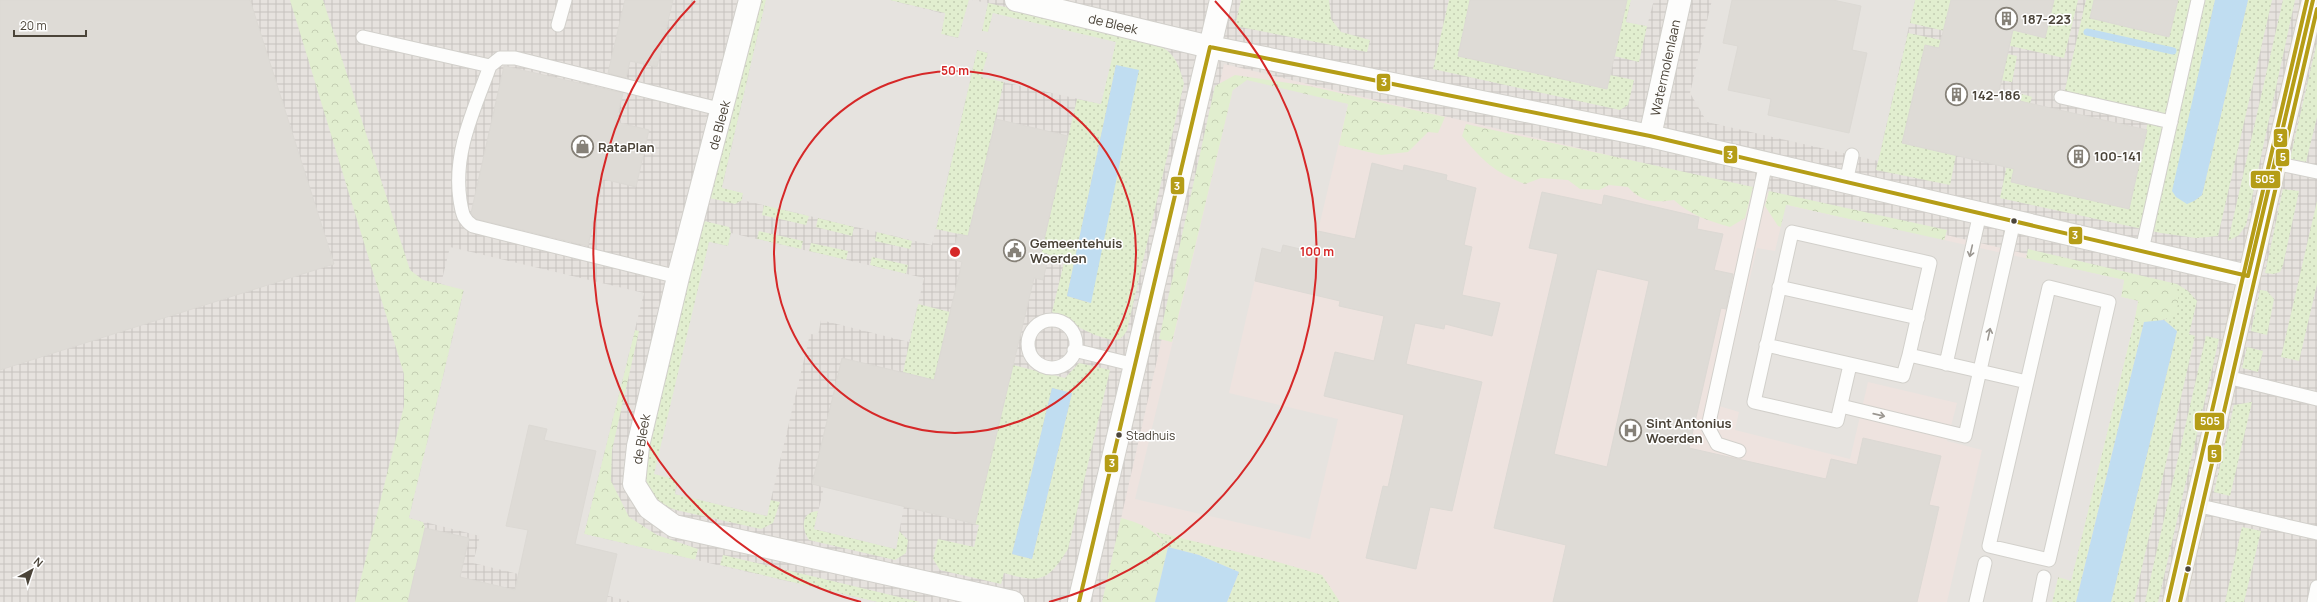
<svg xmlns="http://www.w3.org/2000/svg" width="2317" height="602" font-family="Manrope,sans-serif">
<defs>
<pattern id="industrial-grid" width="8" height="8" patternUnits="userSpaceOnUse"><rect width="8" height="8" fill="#e6e2de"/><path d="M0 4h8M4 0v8" fill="none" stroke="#c7c3bf"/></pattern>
<pattern id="grass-dots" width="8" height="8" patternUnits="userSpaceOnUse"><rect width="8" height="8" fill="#e1eecf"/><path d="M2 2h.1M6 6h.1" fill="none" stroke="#c3cdb2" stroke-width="1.8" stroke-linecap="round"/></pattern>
<pattern id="forest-crowns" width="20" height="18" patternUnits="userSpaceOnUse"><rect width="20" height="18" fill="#e1eecf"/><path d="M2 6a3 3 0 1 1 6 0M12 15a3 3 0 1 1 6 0" fill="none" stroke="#c3cdb2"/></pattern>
</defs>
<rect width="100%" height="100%" fill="#f4f2ee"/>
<!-- industrial -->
<path fill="url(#industrial-grid)" d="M0 0H2317V602H0Z"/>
<!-- medical -->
<path fill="#eee3df" d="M1224 64 2157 285 2080 602H1112L1108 576Z"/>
<!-- grass -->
<path fill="url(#grass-dots)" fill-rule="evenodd" d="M755 0H766L722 187 743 193 742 200 735 204 706 197Z
M889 0H969L959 38 941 34 945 13Z
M1241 0H1329L1331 19 1341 32 1370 40 1367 52 1235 26Z
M1449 0H1470L1458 56 1607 89 1610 75 1634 80 1628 105 1620 110 1433 69Z
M1627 0H1631L1626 22 1647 26 1639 62 1614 56Z
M1915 0H2078L2064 58 1910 23Z
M2086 0H2215L2202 58 2194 201 2202 195 2248 0H2272L2218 236 2196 238 2161 233 2000 198 2022 94 2032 97 2030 103 2128 209 2150 113 2064 94Z
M2283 0H2295L2246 225 2239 235 2228 241Z
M988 3 1144 39C1172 50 1176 55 1184 83L1127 330C1125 334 1123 337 1119 339 1104 344 1066 320 1052 312L1065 259 1041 253 1077 99 1101 104 993 13 988 32 981 31ZM1116 65 1126 68 1090 303 1067 296Z
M1908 33 2017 56 2012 82 2000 80 1956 155 1950 185 1876 170Z
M2317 42V117L2306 162 2290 159Z
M977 50 988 53 982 77 1004 81 968 236 936 229Z
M2283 189 2299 191 2283 265 2280 272 2273 274 2265 273Z
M2317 201V284L2299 361 2281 357Z
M764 205 809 216 806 225 762 215Z
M818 218 854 227 852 236 816 227Z
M700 220 729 227 731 233 728 246 709 242 675 494 767 516 770 500 780 502 773 523 761 529 676 510C657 503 647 491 644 471Z
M759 231 803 241 801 249 757 239Z
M877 232 912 241 910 249 875 241Z
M811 243 848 251 846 260 809 251Z
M872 257 908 265 906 274 870 265Z
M2177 284 2188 291 2197 301 2189 334 2195 336 2134 602H2111L2177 331 2164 320C2178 311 2177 300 2177 284Z
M2260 290 2267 291 2274 299 2267 335 2251 331Z
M918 304 950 312 934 380 903 372Z
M2134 322H2144L2076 602H2052L2058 577 2071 580Z
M2206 336 2219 339 2158 602H2145Z
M2247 347 2263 351 2258 372 2242 368Z
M1079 363 1110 370 1068 549C1048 581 1041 584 1004 573L1001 584 940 570 933 559 938 539 974 547 979 525 975 524 1013 365 1065 378ZM1052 388 1072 393 1032 559 1012 554Z
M2252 402 2230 496 2214 492 2234 405Z
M818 511 814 529 896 549 899 531 908 540 906 553 895 560 809 540C801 528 801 512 818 511Z
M2242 527 2261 531 2244 602H2225Z
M1156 532 1278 562 1322 575 1340 602H1227L1239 572 1199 555 1168 547Z
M723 555 920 602H877L720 565Z"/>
<!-- forest -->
<path fill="url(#forest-crowns)" d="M290 0H323L410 270 423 280 464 289 409 518 423 522 425 528 408 602H355L404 406V374Z
M1235 75 1309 86 1445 117 1438 133 1428 132 1408 152 1381 155 1339 145 1348 104 1233 90 1172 342 1159 339 1215 86Z
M1466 124 1753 187 1745 218 1730 227C1709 221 1690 215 1674 200 1655 203 1641 202 1628 187L1609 185 1599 190 1580 189 1568 180 1541 178 1525 184C1494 172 1483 161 1462 136Z
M1769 191 1947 230 1944 241 1787 205 1781 227 1778 226 1765 206Z
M2028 249 2177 284C2177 290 2179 298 2178 304 2174 324 2149 322 2134 322L2138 301 2121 297 2124 280 2026 259Z
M635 330 639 331 612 450 611 481 629 517 657 535 698 549 695 560 584 534Z
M1121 518C1143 524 1153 529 1168 547L1155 602H1102Z"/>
<!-- parking -->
<path fill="#e6e3df" d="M766 0H889L945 14 941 34 958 38 969 0H972L988 3 982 31 988 32 993 13 1116 42 1101 104 981 77 988 53 977 50 932 245 742 200 743 193 722 188Z
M1631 0H1654L1647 26 1626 22Z
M1712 0H1915L1878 161 1707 122 1690 93Z
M1247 80 1348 104 1313 252 1281 253 1262 249 1229 393 1338 419 1310 539 1135 499 1233 90Z
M1786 205 2124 280 2121 297 2138 301 2134 322 2071 581 2058 577 2052 602H1947L1982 450 1947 441 1957 403 1868 382 1850 459 1735 430 1739 412 1719 406 1757 248 1775 251Z
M731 233 924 278 909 342 821 320 818 335 810 334 767 516 675 494 678 480 654 474 709 242 728 246Z
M450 247 644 293 584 534 877 602H633L473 563 480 536 409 518 464 290 441 284Z
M824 487 904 506 896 549 814 529Z"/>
<!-- water -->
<path fill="#c0ddf1" d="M2215 0H2248L2202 195 2194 201 2187 204 2176 197 2172 191Z
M1116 65 1139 70 1091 303 1067 296Z
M2164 320 2177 331 2111 602H2076L2144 322Z
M1052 388 1072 393 1032 559 1012 554Z
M1168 547 1199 555 1239 572 1227 602H1155Z"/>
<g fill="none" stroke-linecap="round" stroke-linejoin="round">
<!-- stream -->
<path stroke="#c0ddf1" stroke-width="7" d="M2087 32 2173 51"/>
</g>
<!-- building -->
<path fill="#dedbd6" stroke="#dcd9d4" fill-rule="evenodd" d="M0 0H250L334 264 0 370Z
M625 0H673L657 67 630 61 626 78 608 73Z
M1470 0H1627L1607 89 1458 56Z
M1732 0H1833L1861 6 1852 50 1867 53 1849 133 1768 115 1771 99 1728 90 1738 46 1723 43Z
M1951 0H2054L2045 38 2013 30 1998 96 2147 130 2129 209 2011 182 2014 169 1902 143 1925 45 1939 48Z
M2094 0H2178L2169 37 2090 18Z
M504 66 623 93 616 122 649 130 636 187 603 179 588 246 476 219 471 213Z
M996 119 1068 136 1041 253 1049 255 1046 267 1043 280 1034 278 975 524 812 484 842 358 934 380 962 262 952 259 958 234 968 236Z
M1372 163 1403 171 1404 165 1447 175 1446 180 1476 188 1464 245 1472 247 1462 295 1500 303 1492 336 1445 324 1444 329 1415 323 1406 364 1482 382 1452 511 1430 507 1416 569 1366 558 1383 486 1388 487 1404 415 1324 396 1335 352 1374 361 1384 316 1339 306 1340 301 1255 281 1262 248 1281 253 1283 245 1313 252 1318 231 1355 239Z
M1542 192 1602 205 1604 195 1699 217 1697 229 1723 234 1714 270 1733 274 1726 309 1721 308 1689 448 1826 479 1831 459 1857 465 1863 438 1941 456 1929 505 1939 507 1917 602H1553L1566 545 1494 528 1558 254 1529 248ZM1597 269 1649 281 1607 467 1554 454Z
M529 425 547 429 544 440 596 451 575 544 617 554 606 602H408L425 528 469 538 460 577 515 590 528 530 506 526Z"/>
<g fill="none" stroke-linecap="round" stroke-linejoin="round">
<defs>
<path id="lane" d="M558 25 565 0
M363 37 490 66
M2061 97 2171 122
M2275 163 2317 172
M1846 182 1852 155
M2142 250 2198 0
M678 277 473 226C462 219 462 211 460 200 453 152 474 110 490 66L500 58H515L723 110
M1779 287 1918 318
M2049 287 2109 302 2049 560 1989 546Z
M1028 344a24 24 0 1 1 48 0a24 24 0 1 1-48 0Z
M1766 345 1903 376 1909 355 2027 382
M1074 350 1135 365
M1946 364 1980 213
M1850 365 1837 421 1754 402 1792 232 1930 263 1909 355
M2227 377 2317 399
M1841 406 1965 436 2014 221
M1739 451 1717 444 1708 427 1766 163
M2196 505 2317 533
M1976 602 1985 563
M2039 602 2044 577
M2314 602 2317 587"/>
<g id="street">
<path d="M750 0 678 277 638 446 634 484 649 508 674 526 1013 602"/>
<path id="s1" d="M1016 0 1210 47 1650 136 2248 276"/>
<path id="s2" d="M1650 136 1680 0"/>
<path d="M1079 602 1221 0"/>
</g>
<path id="secondary" d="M2174 602 2313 0"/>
</defs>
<!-- lane casing -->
<use href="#lane" stroke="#d2d0cb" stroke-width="15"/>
<!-- street casing -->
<use href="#street" stroke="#d2d0cb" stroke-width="24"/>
<!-- secondary casing -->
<use href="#secondary" stroke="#d3cfc5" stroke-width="24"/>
<!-- lane -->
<use href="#lane" stroke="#fdfdfc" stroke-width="13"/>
<!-- street -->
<use href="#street" stroke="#fdfdfc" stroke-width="22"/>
<!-- secondary -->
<use href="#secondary" stroke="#f7f6f1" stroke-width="22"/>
<defs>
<path id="bus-1" d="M1210 47 1650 136 2248 276
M2248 276 2313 0
M1079 602 1210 47"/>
<path id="bus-2" d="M2180 602 2317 9"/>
<path id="bus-3" d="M2168 601 2307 0"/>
</defs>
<!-- bus-1 casing -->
<use href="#bus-1" stroke="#fff" stroke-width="7"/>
<!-- bus-2 casing -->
<use href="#bus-2" stroke="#fff" stroke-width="7"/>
<!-- bus-3 casing -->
<use href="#bus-3" stroke="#fff" stroke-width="7"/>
<!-- bus-1 -->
<use href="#bus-1" stroke="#b59d17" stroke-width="4"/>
<!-- bus-2 -->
<use href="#bus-2" stroke="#b59d17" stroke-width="4"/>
<!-- bus-3 -->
<use href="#bus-3" stroke="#b59d17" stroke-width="4"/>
</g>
<!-- one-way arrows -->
<defs><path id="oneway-shaft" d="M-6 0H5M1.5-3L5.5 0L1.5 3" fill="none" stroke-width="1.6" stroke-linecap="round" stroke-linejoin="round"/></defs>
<g stroke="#9b9791">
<use href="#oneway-shaft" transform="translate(1971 251) rotate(103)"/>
<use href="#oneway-shaft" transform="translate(1989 334) rotate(-78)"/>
<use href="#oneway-shaft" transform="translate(1879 415) rotate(13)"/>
</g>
<!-- distance rings -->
<g fill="none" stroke="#d62828" stroke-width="2">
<circle cx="955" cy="252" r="181"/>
<path d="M861 602A362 362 0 0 1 695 1M1215 1A362 362 0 0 1 1049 602"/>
</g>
<!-- icons -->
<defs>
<symbol id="building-ring" viewBox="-11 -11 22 22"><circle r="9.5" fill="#fff" stroke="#868178" stroke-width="1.5"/><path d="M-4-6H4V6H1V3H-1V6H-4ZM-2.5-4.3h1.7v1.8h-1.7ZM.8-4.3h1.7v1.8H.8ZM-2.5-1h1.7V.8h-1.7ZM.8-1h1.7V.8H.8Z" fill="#868178"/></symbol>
<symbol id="shop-ring" viewBox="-11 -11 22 22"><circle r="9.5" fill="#fff" stroke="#868178" stroke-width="1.5"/><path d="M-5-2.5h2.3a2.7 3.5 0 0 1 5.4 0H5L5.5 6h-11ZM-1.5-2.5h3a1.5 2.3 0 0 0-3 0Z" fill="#868178"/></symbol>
<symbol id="civic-ring" viewBox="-11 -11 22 22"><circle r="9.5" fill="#fff" stroke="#868178" stroke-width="1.5"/><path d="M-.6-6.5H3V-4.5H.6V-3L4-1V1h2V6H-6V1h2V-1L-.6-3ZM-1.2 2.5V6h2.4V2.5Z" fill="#868178"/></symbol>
<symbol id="hospital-ring" viewBox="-11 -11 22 22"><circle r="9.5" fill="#fff" stroke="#868178" stroke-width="1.5"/><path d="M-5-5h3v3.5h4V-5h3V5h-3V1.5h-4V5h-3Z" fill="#868178"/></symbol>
</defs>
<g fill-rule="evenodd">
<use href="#building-ring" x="1994" y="6" width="25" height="25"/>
<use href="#building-ring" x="1944" y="82" width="25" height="25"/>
<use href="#shop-ring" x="570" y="134" width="25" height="25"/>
<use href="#building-ring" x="2066" y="144" width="25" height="25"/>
<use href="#civic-ring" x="1002" y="238" width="25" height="25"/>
<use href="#hospital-ring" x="1618" y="418" width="25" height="25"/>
</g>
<!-- markers -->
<g fill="#4b4439" stroke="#fff" stroke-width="1.5">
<circle cx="2014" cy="221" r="3.5"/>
<circle cx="1119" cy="435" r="3.5"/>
<circle cx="2188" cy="569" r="3.5"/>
</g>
<g text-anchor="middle" stroke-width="3" stroke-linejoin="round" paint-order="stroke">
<!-- bus labels -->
<g font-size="12" fill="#4b4439" stroke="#fff" text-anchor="start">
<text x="1126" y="440">Stadhuis</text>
</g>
<!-- poi labels -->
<g font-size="13" font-weight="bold" fill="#4b4439" stroke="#fff" text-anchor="start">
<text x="2022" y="24">187-223</text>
<text x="1972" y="100">142-186</text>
<text x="598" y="152">RataPlan</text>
<text x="2094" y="161">100-141</text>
<text x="1030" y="248">Gemeentehuis<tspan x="1030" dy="15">Woerden</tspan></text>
<text x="1646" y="428">Sint Antonius<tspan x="1646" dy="15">Woerden</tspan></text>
</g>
<!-- street labels -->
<g font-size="13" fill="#4b4439" stroke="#fff">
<text dy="5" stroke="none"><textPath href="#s1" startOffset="100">de Bleek</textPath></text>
<text dy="5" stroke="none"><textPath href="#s2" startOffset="70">Watermolenlaan</textPath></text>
<text transform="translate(719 125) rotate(-75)" y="5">de Bleek</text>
<text transform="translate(641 439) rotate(-80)" y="5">de Bleek</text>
</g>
</g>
<circle cx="955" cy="252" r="6" fill="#d62828" stroke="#fff" stroke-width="2"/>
<g font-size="12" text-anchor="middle" font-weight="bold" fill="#d62828" stroke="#fff" stroke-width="3" stroke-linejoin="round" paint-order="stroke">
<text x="955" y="75">50 m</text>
<text x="1317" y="256">100 m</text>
</g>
<g stroke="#fff" stroke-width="1.5">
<rect x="1376" y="73" width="15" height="19" rx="4" fill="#b59d17"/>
<rect x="2273" y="128" width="15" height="20" rx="4" fill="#b59d17"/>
<rect x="1723" y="145" width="15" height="19" rx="4" fill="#b59d17"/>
<rect x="2275" y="148" width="15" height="19" rx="4" fill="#b59d17"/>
<rect x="2250" y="170" width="31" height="19" rx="4" fill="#b59d17"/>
<rect x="1170" y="176" width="15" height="19" rx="4" fill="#b59d17"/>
<rect x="2068" y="226" width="15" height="19" rx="4" fill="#b59d17"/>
<rect x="2194" y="412" width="31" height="19" rx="4" fill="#b59d17"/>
<rect x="2207" y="444" width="15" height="19" rx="4" fill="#b59d17"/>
<rect x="1104" y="454" width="15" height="19" rx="4" fill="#b59d17"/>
</g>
<g font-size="11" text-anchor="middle" font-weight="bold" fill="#fff">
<text x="1384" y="86">3</text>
<text x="2280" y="142">3</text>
<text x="1730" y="159">3</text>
<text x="2283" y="161">5</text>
<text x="2265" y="183">505</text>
<text x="1177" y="190">3</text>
<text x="2075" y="239">3</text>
<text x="2210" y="425">505</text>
<text x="2214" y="458">5</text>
<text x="1112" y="467">3</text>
</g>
<!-- north arrow -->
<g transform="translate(32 570) rotate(40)" stroke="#ffffff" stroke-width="3" paint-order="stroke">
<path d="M0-3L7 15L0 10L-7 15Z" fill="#4b4439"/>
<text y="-6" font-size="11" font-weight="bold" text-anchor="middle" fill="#4b4439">N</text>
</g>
<!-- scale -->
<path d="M14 30v6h72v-6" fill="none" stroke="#4b4439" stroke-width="2"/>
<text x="20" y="30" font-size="12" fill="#4b4439" stroke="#ffffff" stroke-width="3" paint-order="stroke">20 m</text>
</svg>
